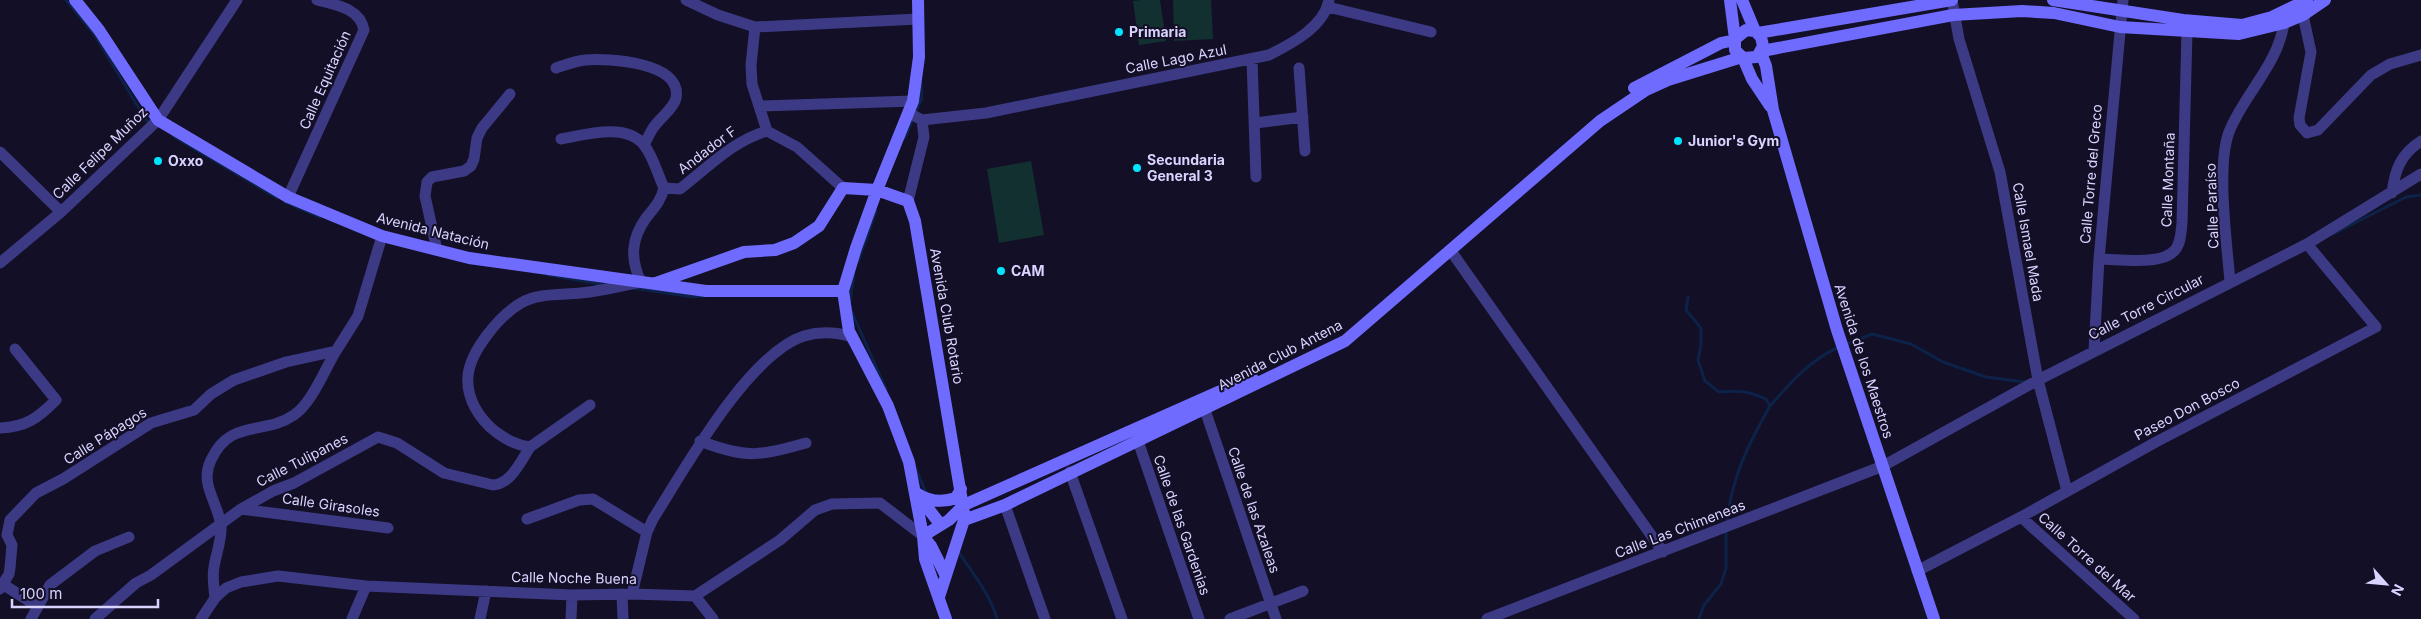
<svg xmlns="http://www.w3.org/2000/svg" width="2421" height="619" font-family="Inter,sans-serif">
<rect width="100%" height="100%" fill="#130f26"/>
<!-- green -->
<path fill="#12302f" d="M1141 0H1160L1166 41 1139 45 1133 1Z
M1173 0H1211L1213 39 1174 41Z
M1031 161 1044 235 999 243 987 169Z"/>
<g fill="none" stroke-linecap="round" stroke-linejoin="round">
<!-- stream -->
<path stroke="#0c2248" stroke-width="3" d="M66 0 94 34 146 120 150 122
M915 113 922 98 921 83
M173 136 277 198
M905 138 913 119
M285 202 320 217
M2333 234 2406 197 2421 195
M858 262 876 211
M548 275 606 285
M632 288 694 297 703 296
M1688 297 1686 310 1701 328V345L1698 360 1705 381 1719 392C1739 390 1748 391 1766 399L1770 406C1748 445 1731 479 1727 523
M850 301 854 275
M851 310 886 389
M1845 345 1872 334 1911 344 1943 362 1986 377 2025 382
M1770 406C1789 384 1811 359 1839 347
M916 469 926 493
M958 551C972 572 990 594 997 619
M1699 619 1704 605 1721 584 1726 568V530"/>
<!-- street -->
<path stroke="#3d3a85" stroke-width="11" d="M686 0 718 15 755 27 918 19
M1952 0 1959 39 2000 172 2038 380 2067 491
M1328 7 1431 32
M2303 15 2311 52 2299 118 2300 125 2307 133 2318 130 2371 75 2390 64 2421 55
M755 27 751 65 752 84 767 131 797 147 843 188
M1252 59 1256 177
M556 68C565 65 575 61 585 60 608 58 683 62 676 98 674 108 659 119 653 128 650 133 647 139 644 145
M1299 68 1305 151
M760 106 913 101
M909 113 922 120 986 113 1269 55C1291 44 1324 27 1329 0
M1255 123 1303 117
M561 139C584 135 626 122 644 145 653 156 658 175 664 188 661 201 654 208 646 218 631 239 630 259 641 282 621 286 601 291 581 293 561 295 538 293 521 303 500 315 470 351 468 376 466 398 479 419 496 432 507 440 516 445 530 447L590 405
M0 152 61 212
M664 188 680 189C707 168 734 140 767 131
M2392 193C2395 169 2401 154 2421 141
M288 197 364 30C360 8 336 5 317 0
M908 201 924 137 922 120
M437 250 425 196 427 182 432 177 464 171 471 166 474 159 477 138 482 128 510 94
M1451 251 1663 552
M2099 259C2119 259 2162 266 2175 250 2181 243 2181 232 2182 223L2187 31
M0 263 61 212 158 120 237 0
M2230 282C2227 243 2216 167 2229 132 2244 94 2278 65 2284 23
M2094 350 2099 259 2123 0
M1205 410 1276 619
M0 428C26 427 38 418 56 400L15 349
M700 441C747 459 759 456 806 443
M1138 441 1199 619
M1070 472 1122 619
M1005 505 1045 619
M241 509 388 528
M2021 517 2134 619
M527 519 579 500 593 499 647 532
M1917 571 2021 517 2156 442 2376 327 2307 244
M4 585 37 606
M0 589 9 574 10 568 12 545 7 535 10 520 36 493 63 479 151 423 194 410 211 394 234 380 286 362 336 351 358 316 382 236
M622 594 623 619
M632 594 647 532 653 519C684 470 748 354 804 336 821 331 836 332 852 337
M695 596 713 619
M215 598C214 588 212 577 214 567 216 554 222 539 221 526 218 502 199 484 211 460 230 418 264 436 294 415 312 403 325 369 336 351
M31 619 50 585 95 551 129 537
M95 619 136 583 151 575 241 509 273 491 294 483 378 437 397 443 444 473 493 485C511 484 521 461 530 447
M201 619 215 598 226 588 241 582 278 576 366 586 572 595 632 594 695 596 780 540 815 510 832 504 880 503 923 536
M352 619 366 586
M480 619 486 591
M571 619 572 595
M1230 619 1303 591
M1487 619 1883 466 2038 380 2307 244 2421 174"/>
<!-- secondary -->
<path stroke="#6f6bff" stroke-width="12" d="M75 0 99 30 158 120 288 197 382 236 469 258 706 291H843
M918 0 919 57 913 101 877 190 856 248 843 291 849 331 888 406 909 462 923 536 925 559 946 619
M1730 0 1735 39
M1742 0 1755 31 1761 37 1763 46 1757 57 1743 58 1735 50V39L1746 30 1755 31
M2053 0 2183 20 2242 25 2272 17 2307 0
M1758 33 1952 0
M1762 51 1953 15 2022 11 2054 13 2120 27 2239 34 2284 23 2303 15 2325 0
M1761 53 1766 66 1773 110 1837 330 1934 619
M1743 58 1752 79 1770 106
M1634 88 1721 43 1735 40
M656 283 744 252 775 250 794 243 819 226 843 188 877 190 908 201 915 221 964 513
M916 493C928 501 942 503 956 498L961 489
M925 498 927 507 940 524
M923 536 949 520 964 505 1252 377
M923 536 931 546 945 574
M939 597 964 520 1005 505 1345 341 1600 121 1646 90 1668 80 1742 57"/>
</g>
<!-- markers -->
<g fill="#00e5ff" stroke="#130f26" stroke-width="2">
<circle cx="1119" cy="32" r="5"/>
<circle cx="1678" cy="141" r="5"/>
<circle cx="158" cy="161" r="5"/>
<circle cx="1137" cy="168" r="5"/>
<circle cx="1001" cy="271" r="5"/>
</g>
<g text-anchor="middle" stroke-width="4" stroke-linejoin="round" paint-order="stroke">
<!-- poi labels -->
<g font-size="14" font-weight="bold" fill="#d9d4ff" stroke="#130f26" text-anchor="start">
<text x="1129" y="37">Primaria</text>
<text x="1688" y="146">Junior's Gym</text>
<text x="1147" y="165">Secundaria<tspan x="1147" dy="16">General 3</tspan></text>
<text x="168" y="166">Oxxo</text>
<text x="1011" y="276">CAM</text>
</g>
<!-- street labels -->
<g font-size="14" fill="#d9d4ff" stroke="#130f26">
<text transform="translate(1176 59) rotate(-11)" y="5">Calle Lago Azul</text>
<text transform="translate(325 80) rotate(-66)" y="5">Calle Equitación</text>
<text transform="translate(707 150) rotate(-37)" y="5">Andador F</text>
<text transform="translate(100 153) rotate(-44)" y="5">Calle Felipe Muñoz</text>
<text transform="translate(2091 174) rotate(-85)" y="5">Calle Torre del Greco</text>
<text transform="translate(2168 180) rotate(-88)" y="5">Calle Montaña</text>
<text transform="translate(2212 206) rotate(-92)" y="5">Calle Paraíso</text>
<text transform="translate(433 231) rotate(14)" y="5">Avenida Natación</text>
<text transform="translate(2028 242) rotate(80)" y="5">Calle Ismael Mada</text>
<text transform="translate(2146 307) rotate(-27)" y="5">Calle Torre Circular</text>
<text transform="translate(947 316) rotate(80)" y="5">Avenida Club Rotario</text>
<text transform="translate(1280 355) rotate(-27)" y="5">Avenida Club Antena</text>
<text transform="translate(1864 361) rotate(72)" y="5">Avenida de los Maestros</text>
<text transform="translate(2187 409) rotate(-28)" y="5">Paseo Don Bosco</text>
<text transform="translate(105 436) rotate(-32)" y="5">Calle Pápagos</text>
<text transform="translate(302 460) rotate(-27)" y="5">Calle Tulipanes</text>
<text transform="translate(331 505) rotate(8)" y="5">Calle Girasoles</text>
<text transform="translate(1254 510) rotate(71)" y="5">Calle de las Azaleas</text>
<text transform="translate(1182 525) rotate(71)" y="5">Calle de las Gardenias</text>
<text transform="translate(1680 529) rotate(-21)" y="5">Calle Las Chimeneas</text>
<text transform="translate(2087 557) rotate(42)" y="5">Calle Torre del Mar</text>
<text transform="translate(574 578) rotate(1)" y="5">Calle Noche Buena</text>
</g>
</g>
<!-- north arrow -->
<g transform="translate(2386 584) rotate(117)" stroke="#130f26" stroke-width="4" paint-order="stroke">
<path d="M0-4L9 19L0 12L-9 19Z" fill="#d9d4ff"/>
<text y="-8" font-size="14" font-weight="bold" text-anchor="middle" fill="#d9d4ff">N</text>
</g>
<!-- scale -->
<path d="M12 599v8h146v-8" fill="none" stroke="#d9d4ff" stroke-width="2.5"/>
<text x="20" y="599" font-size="15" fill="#d9d4ff" stroke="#130f26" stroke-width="4" paint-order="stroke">100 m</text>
</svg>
